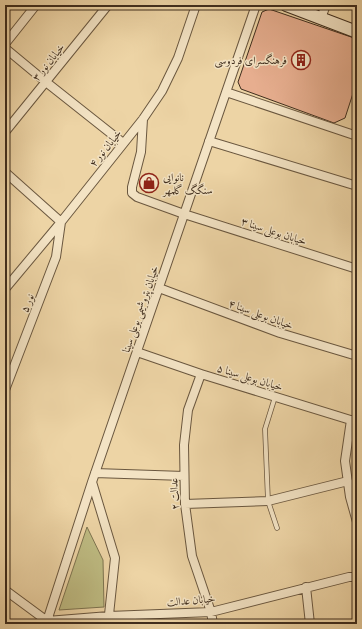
<svg xmlns="http://www.w3.org/2000/svg" width="362" height="629" font-family="Alegreya,Amiri,serif">
<rect width="100%" height="100%" fill="#edd4a5"/>
<filter id="stains"><feTurbulence type="fractalNoise" baseFrequency=".005" numOctaves="4"/><feColorMatrix values="0 0 0 0 .2 0 0 0 0 .09 0 0 0 0 .02 0 0 0 .5 -.17"/></filter>
<radialGradient id="worn" r=".72"><stop offset=".6" stop-color="#630" stop-opacity="0"/><stop offset="1" stop-color="#630" stop-opacity=".3"/></radialGradient>
<!-- green -->
<path fill="#bebb82" stroke="#7e7450" d="M87 527 103 560 104 607 59 610Z"/>
<!-- building -->
<path fill="#e7ae8f" stroke="#3f2d1d" d="M269 9 357 39V81L345 118 334 123 241 89 238 82 262 12Z
M144 176 157 180 154 189 141 185Z"/>
<g fill="none" stroke-linecap="round" stroke-linejoin="round">
<defs>
<path id="lane" d="M275 397 265 429 268 501 277 528"/>
<path id="street" d="M321 18 326 5
M5 44 36 5
M5 48 46 82 123 143
M226 92 357 136
M143 119 141 152 132 187V193L137 197 184 214 357 269
M5 132 108 5
M209 141 357 186
M5 172 61 222 56 257 5 390
M159 288 280 333 357 356
M5 289 61 222 143 119 162 91 178 58 196 5
M137 352 201 374 357 422
M201 374 188 410 184 445 185 504 192 556 211 612 213 624
M351 420 345 461 350 497 357 522
M95 473 184 476
M92 482 115 558 108 624
M185 504 268 501 348 481
M306 587 310 624
M5 590 47 621
M47 621 109 616 211 612 349 577H357
M44 624 47 621 92 482 256 5"/>
<path id="secondary" d="M286 5 357 32"/>
</defs>
<!-- lane casing -->
<use href="#lane" stroke="#6a573f" stroke-width="5.5"/>
<!-- street casing -->
<use href="#street" stroke="#6a573f" stroke-width="10"/>
<!-- secondary casing -->
<use href="#secondary" stroke="#3f2d1d" stroke-width="14"/>
<!-- lane -->
<use href="#lane" stroke="#f3e3c4" stroke-width="4"/>
<!-- street -->
<use href="#street" stroke="#f3e3c4" stroke-width="8"/>
<!-- secondary -->
<use href="#secondary" stroke="#f3e3c4" stroke-width="12"/>
</g>
<!-- icons -->
<defs>
<symbol id="building-ring" viewBox="-11 -11 22 22"><circle r="9.5" fill="#f3e3c4" stroke="#8f2418" stroke-width="1.5"/><path d="M-4-6H4V6H1V3H-1V6H-4ZM-2.5-4.3h1.7v1.8h-1.7ZM.8-4.3h1.7v1.8H.8ZM-2.5-1h1.7V.8h-1.7ZM.8-1h1.7V.8H.8Z" fill="#8f2418"/></symbol>
<symbol id="shop-ring" viewBox="-11 -11 22 22"><circle r="9.5" fill="#f3e3c4" stroke="#8f2418" stroke-width="1.5"/><path d="M-5-2.5h2.3a2.7 3.5 0 0 1 5.4 0H5L5.5 6h-11ZM-1.5-2.5h3a1.5 2.3 0 0 0-3 0Z" fill="#8f2418"/></symbol>
</defs>
<g fill-rule="evenodd">
<use href="#building-ring" x="290" y="49" width="22" height="22"/>
<use href="#shop-ring" x="138" y="172" width="22" height="22"/>
</g>
<g text-anchor="middle" stroke-width="3" stroke-linejoin="round" paint-order="stroke">
<!-- poi labels -->
<g font-size="11" fill="#3f2d1d" stroke="#f3e3c4" text-anchor="end">
<text x="287" y="64">فرهنگسرای فردوسی</text>
<text x="163" y="181" text-anchor="start">نانوایی<tspan x="163" dy="13">سنگگ گلمهر</tspan></text>
</g>
<!-- street labels -->
<g font-size="11" fill="#3f2d1d" stroke="#f3e3c4">
<text transform="translate(48 62) rotate(-51)" y="4">خیابان نور ۳</text>
<text transform="translate(105 148) rotate(-51)" y="4">خیابان نور ۴</text>
<text transform="translate(274 231) rotate(18)" y="4">خیابان بوعلی سینا ۳</text>
<text transform="translate(27 303) rotate(-69)" y="4">نور ۵</text>
<text transform="translate(140 309) rotate(-71)" y="4">خیابان پتروشیمی بوعلی سینا</text>
<text transform="translate(261 314) rotate(20)" y="4">خیابان بوعلی سینا ۴</text>
<text transform="translate(250 377) rotate(17)" y="4">خیابان بوعلی سینا ۵</text>
<text transform="translate(174 494) rotate(-93)" y="4">عدالت ۲</text>
<text transform="translate(191 600) rotate(-5)" y="4">خیابان عدالت</text>
</g>
</g>
<!-- margin -->
<rect width="362" height="629" fill="none" stroke="#edd4a5" stroke-width="20"/>
<rect x="6" y="6" width="350" height="617" fill="none" stroke="#3f2d1d" stroke-width="2"/>
<rect x="10" y="10" width="342" height="609" fill="none" stroke="#3f2d1d"/>
<rect width="100%" height="100%" filter="url(#stains)"/>
<rect width="100%" height="100%" fill="url(#worn)"/>
</svg>
